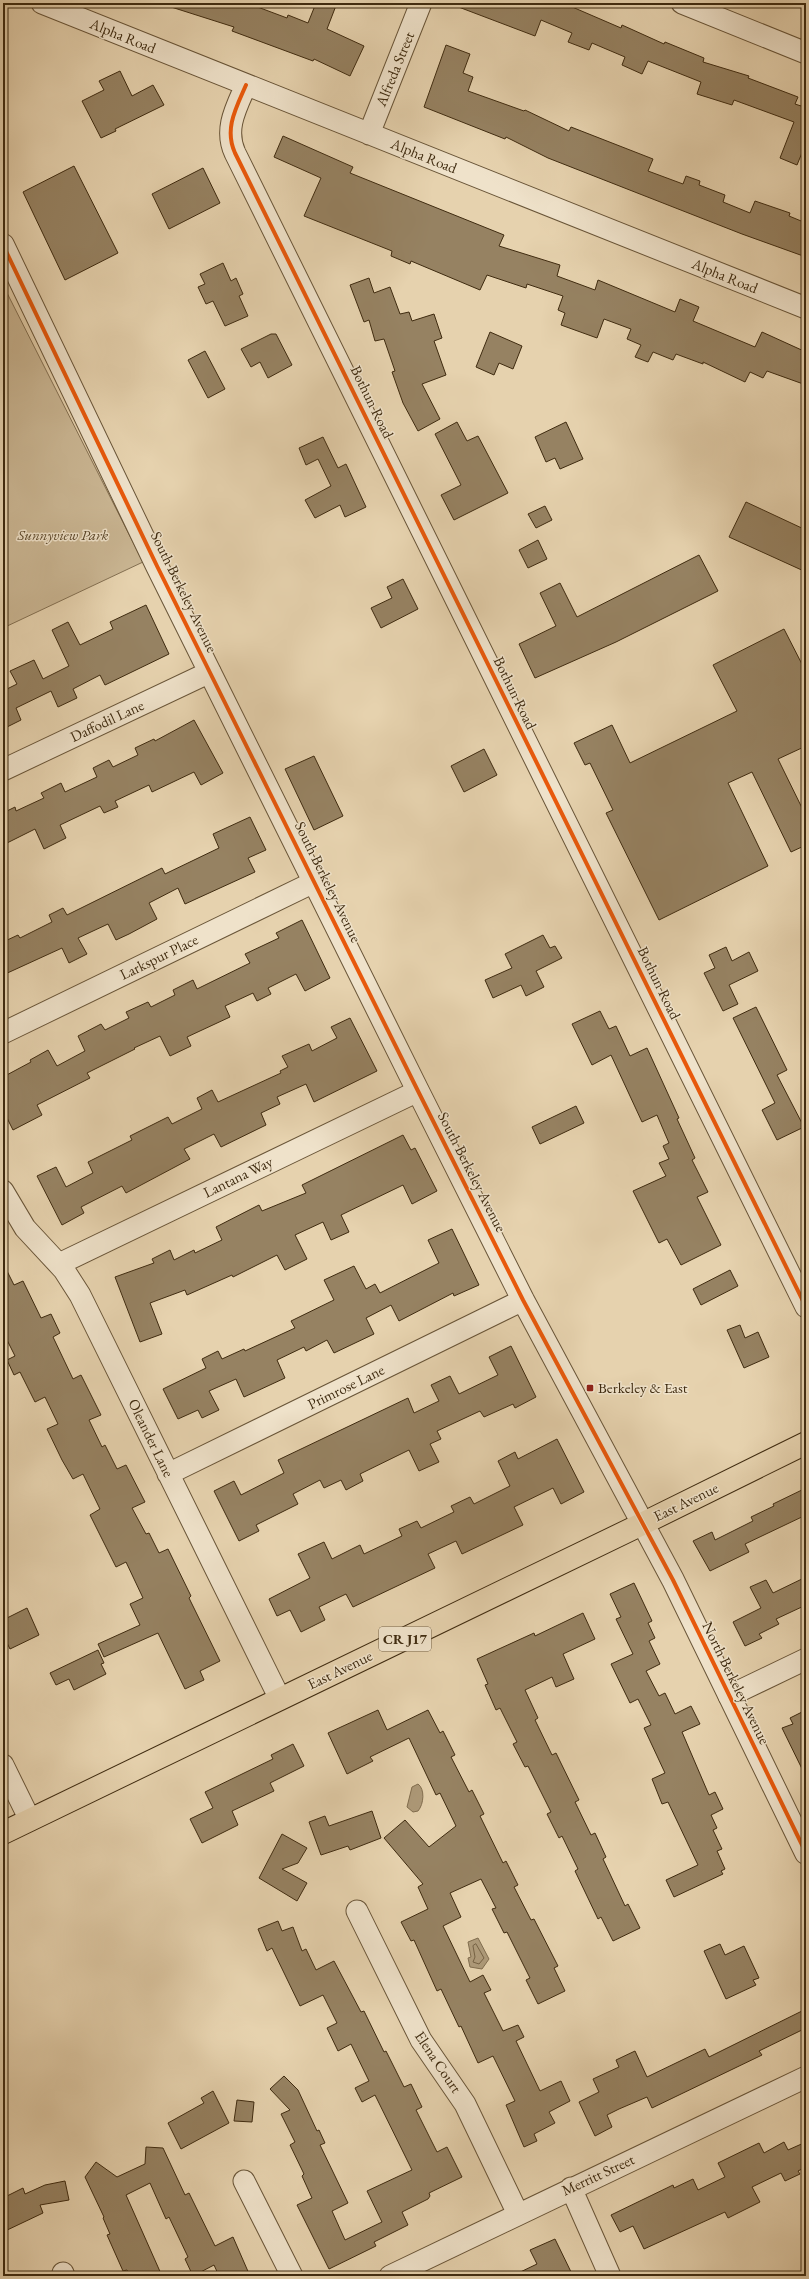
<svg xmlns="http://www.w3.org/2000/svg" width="809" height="2279" font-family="'EB Garamond',serif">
<rect width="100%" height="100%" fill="#e6d2ae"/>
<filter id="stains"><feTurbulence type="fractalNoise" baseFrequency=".005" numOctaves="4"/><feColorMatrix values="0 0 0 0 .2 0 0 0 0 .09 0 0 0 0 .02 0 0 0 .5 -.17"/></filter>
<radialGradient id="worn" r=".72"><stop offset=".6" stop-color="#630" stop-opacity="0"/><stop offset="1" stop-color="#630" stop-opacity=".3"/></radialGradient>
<!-- green -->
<path fill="#cab693" stroke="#847052" d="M3 285 143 562 3 628Z"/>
<!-- water -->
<path fill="#ad9978" stroke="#816d4e" d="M418 1784C425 1789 424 1804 418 1811L413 1812 407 1807 412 1787Z
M478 1938 489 1959 482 1969 470 1967 468 1958 471 1957 468 1942Z"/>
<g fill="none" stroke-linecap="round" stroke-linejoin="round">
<!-- shore -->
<path stroke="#766244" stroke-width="1" d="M476 1944 484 1958 479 1964 473 1962 475 1957 473 1946Z"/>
</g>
<!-- building -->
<path fill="#968262" stroke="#3f2b10" d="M169 3H247L287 18 288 15 308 23 316 3H337L327 29 364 46 350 76 314 59 313 61 232 31 234 27 168 6Z
M448 3H563L621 28 622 25 664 44 665 42 704 58 703 62 749 76 748 78 798 97 795 104 801 106 806 94V143L797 165 780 158 794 122 734 100 732 105 697 94 701 82 648 61 642 74 622 65 625 57 592 43 589 50 568 42 572 33 541 20 535 36Z
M446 45 470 54 463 73 473 77 468 91 524 111 525 110 569 131 571 127 653 159 648 171 683 184 686 176 700 181 699 185 725 195 723 202 750 213 755 201 790 213 789 216 806 223V257L742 234 548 158 506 137 505 139 424 107Z
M120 71 132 96 153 85 164 105 115 129 116 131 101 138 82 101 104 90 99 81Z
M283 136 353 167 350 173 504 235 499 246 560 265 557 276 595 290 598 280 675 312 680 299 699 307 693 321 755 347 762 332 806 352V385L767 371 763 378 750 372 745 382 703 362V364L676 354 673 360 653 352 648 362 635 357 641 345 627 339 631 329 604 319 597 338 561 325 565 313 558 310 563 296 527 284 526 288 487 275 480 290 411 261 410 264 391 256 392 251 304 216 321 178 274 157Z
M74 166 118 253 65 280 23 192Z
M203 168 220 203 169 229 152 194Z
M223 263 231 281 236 278 243 294 239 296 248 316 225 326 213 301 206 304 198 287 205 284 200 274Z
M369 278 374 293 390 287 400 314 409 312 412 321 434 314 442 338 434 341 446 375 422 384 440 419 418 431 403 403 392 372 395 371 384 339 375 341 369 320 364 322 350 285Z
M490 332 522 346 513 369 499 363 494 375 476 367Z
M271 334H276L292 365 268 378 260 362 251 367 241 349Z
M205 351 225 389 208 398 188 360Z
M457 422 467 441 478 436 508 493 454 520 441 495 461 485 435 434Z
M566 422 583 459 560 469 555 458 546 462 535 437Z
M323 437 338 468 346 464 366 507 345 517 340 505 315 518 305 500 331 486 318 459 306 465 299 448Z
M746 502 806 530V572L729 537Z
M545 506 552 520 536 528 528 514Z
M538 540 547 559 528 568 519 550Z
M699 555 718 591 616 642 535 678 519 644 556 626 540 593 560 583 577 617Z
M403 579 418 609 381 628 371 608 392 598 387 587Z
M146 605 169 654 105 685 100 675 73 689 77 698 58 707 51 691 16 708 21 720 3 729V681L7 689 17 684 10 671 34 660 43 679 69 666 52 630 68 622 80 645 113 629 110 622Z
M784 629 806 672V746L778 759 806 816V845L791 852 752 772 728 783 768 866 659 920 606 813 613 810 590 763 585 765 574 743 612 725 630 763 737 711 713 665Z
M194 720 223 773 201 785 194 772 152 792 149 785 115 801 118 807 104 813 100 806 60 825 66 838 44 849 35 829 3 845V813L15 807 16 811 44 798 41 793 61 783 65 792 97 777 93 768 109 760 113 767 138 755 135 748 154 739 155 741Z
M484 749 497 775 464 792 451 766Z
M314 756 343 816 314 830 285 769Z
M250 817 266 850 248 858 255 872 185 904 178 888 149 903 157 919 129 934 116 940 108 924 78 938 87 954 69 963 62 948 3 975V942L18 935 20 938 52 922 49 915 63 908 67 915 162 868 165 874 219 848 213 834Z
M302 920 330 978 305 991 296 974 268 988 271 994 257 1001 253 993 225 1006 230 1017 187 1037 191 1046 170 1056 160 1036 134 1048 135 1049 87 1073 90 1078 37 1105 42 1115 13 1130 3 1110V1077L31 1062 30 1060 48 1050 57 1066 85 1051 78 1036 101 1024 105 1030 129 1018 126 1012 148 1002 151 1007 175 995 173 990 193 980 197 989 250 963 245 954 279 938 276 933Z
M543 935 550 948 555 946 562 958 536 971 544 987 526 996 521 985 493 998 485 980 512 968 505 954Z
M726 947 732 961 749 952 758 971 729 985 738 1004 723 1011 704 973 715 968 709 955Z
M756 1007 787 1070 777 1075 804 1127 777 1140 762 1110 775 1103 733 1018Z
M600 1011 609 1029 616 1026 630 1056 647 1048 679 1118 677 1119 695 1158 692 1160 708 1192 697 1197 721 1245 681 1265 667 1239 659 1243 633 1191 666 1176 659 1163 669 1159 663 1146 669 1143 657 1115 642 1122 611 1055 592 1065 572 1024Z
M350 1018 377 1071 314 1102 306 1084 277 1097 280 1104 261 1113 266 1125 221 1147 214 1134 184 1149 190 1159 126 1193 122 1186 81 1207 84 1213 62 1225 37 1176 56 1167 66 1187 93 1173 88 1162 132 1140 130 1136 168 1117 172 1124 202 1109 197 1098 212 1090 218 1102 281 1073 280 1071 288 1067 282 1056 309 1044 312 1051 337 1038 331 1027Z
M576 1106 584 1123 540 1144 532 1127Z
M403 1135 411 1150 415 1148 437 1191 412 1204 403 1185 341 1215 349 1232 331 1240 323 1222 295 1235 307 1259 285 1270 277 1255 233 1277 232 1275 187 1295 185 1290 150 1303 162 1334 140 1342 115 1277 154 1263 152 1259 170 1250 174 1260 194 1250 195 1253 222 1240 216 1227 259 1205 262 1211 306 1193 302 1185Z
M452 1229 479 1285 454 1296 453 1293 399 1321 391 1305 366 1318 374 1334 334 1353 327 1340 306 1351 304 1347 277 1360 285 1378 244 1397 236 1379 209 1391 219 1410 202 1418 198 1410 178 1419 163 1389 206 1368 202 1359 218 1351 222 1359 244 1349 245 1351 295 1328 291 1321 334 1300 324 1280 354 1266 366 1289 375 1284 380 1293 439 1263 428 1240Z
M3 1263 14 1285 23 1281 41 1318 51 1314 60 1333 53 1337 73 1379 81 1375 101 1415 89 1420 102 1447 105 1445 117 1469 126 1465 145 1502 132 1508 146 1534 149 1533 159 1553 168 1549 191 1596 189 1598 220 1661 200 1671 204 1680 185 1689 158 1633 104 1657 98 1644 140 1625 130 1604 143 1598 126 1562 116 1567 90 1515 100 1509 83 1474 73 1479 62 1460 47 1429 58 1424 45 1397 35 1402 20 1372 14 1375 7 1360 15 1356 3 1332Z
M730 1270 738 1286 701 1305 693 1289Z
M740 1325 745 1338 758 1332 769 1357 744 1368 727 1330Z
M511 1346 536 1397 515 1408 513 1404 484 1417 480 1411 437 1431 441 1439 430 1444 439 1462 419 1471 409 1450 360 1474 363 1481 346 1490 341 1480 324 1488 320 1480 293 1494 298 1504 256 1525 259 1531 239 1541 214 1491 234 1481 241 1495 284 1473 278 1460 408 1398 414 1413 439 1401 431 1385 450 1376 459 1394 498 1375 489 1357Z
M557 1439 584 1492 561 1504 553 1488 514 1507 523 1525 462 1554 456 1541 428 1554 435 1568 353 1607 346 1594 319 1607 325 1620 301 1632 290 1610 277 1616 269 1599 310 1578 298 1554 324 1542 332 1559 360 1545 364 1554 402 1536 399 1529 417 1521 421 1528 454 1512 451 1506 470 1497 474 1504 510 1486 498 1461 515 1452 518 1459Z
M806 1488V1515L745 1544 749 1552 710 1571 693 1541 712 1532 715 1540 753 1521 751 1517 774 1506 773 1504Z
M806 1577V1605L776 1619 779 1624 759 1634 762 1638 745 1646 733 1622 761 1608 750 1587 766 1580 773 1593Z
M634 1583 652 1621 648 1623 655 1638 649 1641 660 1664 646 1671 659 1696 665 1693 675 1714 691 1706 700 1724 682 1732 709 1795 715 1792 723 1809 711 1815 717 1828 713 1830 722 1849 717 1851 725 1869 721 1871 723 1874 674 1897 666 1880 698 1865 668 1802 662 1804 652 1779 665 1773 644 1728 651 1725 638 1699 630 1703 611 1664 633 1654 616 1619 621 1617 610 1594Z
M27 1608 39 1635 10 1649 3 1635V1620Z
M583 1613 595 1639 563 1654 574 1679 556 1687 552 1677 525 1690 538 1718 535 1720 552 1755 556 1753 579 1800 575 1802 591 1835 595 1833 606 1857 603 1859 625 1906 628 1904 640 1928 613 1941 601 1917 598 1919 575 1871 578 1869 562 1836 559 1838 547 1814 551 1812 528 1766 525 1767 513 1744 517 1742 500 1708 496 1710 485 1685 488 1684 477 1659 534 1633 535 1636Z
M98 1650 104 1663 101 1664 106 1674 74 1690 69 1679 56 1685 50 1673Z
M378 1710 387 1730 428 1710 440 1733 443 1731 455 1755 451 1757 469 1792 472 1790 484 1814 480 1816 503 1863 506 1861 518 1885 514 1887 531 1920 534 1919 558 1966 554 1968 565 1991 538 2004 526 1980 530 1978 507 1932 504 1933 492 1909 496 1908 481 1879 450 1893 461 1917 443 1926 470 1982 483 1975 491 1990 484 1993 503 2031 518 2025 524 2037 516 2041 540 2091 561 2081 570 2101 549 2112 555 2123 534 2134 537 2141 524 2147 506 2105 515 2101 493 2056 478 2063 461 2026 459 2027 441 1989 437 1991 414 1940 411 1941 401 1922 428 1909 418 1887 423 1884 384 1838 405 1820 429 1847 456 1826 440 1793 436 1795 409 1738 370 1757 373 1761 347 1774 328 1733Z
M806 1710V1777L782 1728 793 1724 790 1718Z
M293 1744 304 1766 270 1783 274 1791 232 1811 238 1825 202 1843 190 1819 213 1808 205 1792 273 1759 271 1755Z
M372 1811 381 1838 350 1850 348 1846 321 1855 309 1822 325 1816 329 1826Z
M282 1834 307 1848 298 1863 282 1869 307 1883 297 1901 259 1878Z
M278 1921 282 1931 293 1927 302 1951 306 1949 316 1970 334 1961 361 2012 364 2011 384 2052 386 2051 404 2087 411 2084 422 2107 416 2110 437 2152 447 2147 462 2177 429 2193 430 2196 428 2199 402 2212 408 2225 374 2242 376 2246 329 2269 297 2205 312 2198 302 2176 304 2174 290 2145 295 2142 281 2114 290 2110 270 2089 284 2076 298 2090 317 2131 319 2130 325 2143 320 2145 348 2203 332 2211 345 2240 382 2222 367 2191 412 2170 375 2095 362 2102 355 2088 369 2081 351 2044 338 2051 327 2028 337 2023 323 1995 300 2006 272 1948 267 1951 258 1929Z
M720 1944 725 1955 744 1946 759 1978 753 1980 756 1985 726 1999 704 1951Z
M806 2009V2028L759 2051 762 2055 652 2108 647 2097 619 2109 607 2115 612 2127 595 2136 579 2102 599 2092 593 2079 619 2067 616 2060 635 2051 647 2077 705 2049 709 2057Z
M213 2091 229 2123 181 2149 168 2123 204 2103 201 2098Z
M237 2100 254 2102 252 2122 234 2121Z
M784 2142 788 2150 806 2142V2167L798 2171 800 2174 785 2181 781 2173 752 2187 760 2202 728 2218 725 2212 644 2249 633 2226 620 2232 611 2215 673 2185 674 2188 693 2179 698 2190 725 2177 718 2163 759 2143 764 2153Z
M146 2147 163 2148 185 2195 189 2193 215 2246 233 2237 250 2276H219L214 2265 193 2276 185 2259 188 2257 169 2217 166 2219 150 2183 126 2195 162 2276H130L127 2270 123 2271 107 2235 110 2234 103 2218 104 2217 85 2177 96 2162 117 2177 145 2164Z
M65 2181 69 2200 40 2205 43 2213 3 2232V2198L23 2188 25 2194 45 2185Z
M555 2239 573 2276H512L537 2264 530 2250Z"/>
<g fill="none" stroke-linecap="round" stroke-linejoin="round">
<defs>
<path id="minor" d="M42 3 806 308
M682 3 806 53
M246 85C236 108 224 129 235 153L806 1307
M369 134 421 3
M3 770 210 672
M3 1033 314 882
M3 1191 25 1228 64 1270 80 1295 280 1699
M59 1264 418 1091
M168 1474 523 1300
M729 1696 806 1659
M3 1765 30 1820
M357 1911 421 2040 465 2104 518 2214
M244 2181 292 2276
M571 2188 610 2276
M63 2273 64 2276
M390 2276 806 2077"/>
<path id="tertiary" d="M3 245 157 566 418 1091 523 1300 673 1580 806 1853"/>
<path id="primary" d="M3 1833 642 1524 806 1443"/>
</defs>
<!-- minor casing -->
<use href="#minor" stroke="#695538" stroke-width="23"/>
<!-- tertiary casing -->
<use href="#tertiary" stroke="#695538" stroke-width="24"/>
<!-- primary casing -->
<use href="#primary" stroke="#3f2b10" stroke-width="24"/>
<!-- minor -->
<use href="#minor" stroke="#efe2ca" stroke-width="21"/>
<!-- tertiary -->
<use href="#tertiary" stroke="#efe2ca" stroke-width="22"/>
<!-- primary -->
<use href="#primary" stroke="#e6d2ae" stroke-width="22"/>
<defs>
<path id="cycleway" d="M246 85C236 108 224 129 235 153L806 1307
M3 245 157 566 418 1091 523 1300 673 1580 806 1853"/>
</defs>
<!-- cycleway casing -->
<use href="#cycleway" stroke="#efe2ca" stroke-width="6"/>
<!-- cycleway -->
<use href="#cycleway" stroke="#e8590c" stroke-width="4"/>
</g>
<!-- markers -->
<rect fill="#8f2418" stroke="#efe2ca" stroke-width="1.5" x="586" y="1384" width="8" height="8" rx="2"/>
<g text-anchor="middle" stroke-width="3" stroke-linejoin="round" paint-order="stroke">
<!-- shield labels -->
<rect fill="#efe2ca" stroke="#746248" stroke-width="1" x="379" y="1627" width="52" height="24" rx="3"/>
<g font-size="14" font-weight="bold" fill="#3f2b10">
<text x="405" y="1644">CR J17</text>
</g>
<!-- street labels -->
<g font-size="15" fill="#3f2b10" stroke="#efe2ca">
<text transform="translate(123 36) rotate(22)" y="5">Alpha Road</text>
<text transform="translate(395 69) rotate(-68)" y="5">Alfreda Street</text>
<text transform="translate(424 156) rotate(22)" y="5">Alpha Road</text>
<text transform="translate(725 276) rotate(22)" y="5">Alpha Road</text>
<text transform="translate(372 402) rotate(64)" y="5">Bothun Road</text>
<text transform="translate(184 592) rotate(64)" y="5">South Berkeley Avenue</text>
<text transform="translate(515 693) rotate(64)" y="5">Bothun Road</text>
<text transform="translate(107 721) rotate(-25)" y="5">Daffodil Lane</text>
<text transform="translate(328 882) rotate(64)" y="5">South Berkeley Avenue</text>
<text transform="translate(159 957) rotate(-26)" y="5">Larkspur Place</text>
<text transform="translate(659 983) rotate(64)" y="5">Bothun Road</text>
<text transform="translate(472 1172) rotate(63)" y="5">South Berkeley Avenue</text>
<text transform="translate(238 1177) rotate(-26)" y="5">Lantana Way</text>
<text transform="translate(346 1387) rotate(-26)" y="5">Primrose Lane</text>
<text transform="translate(151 1438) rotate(64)" y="5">Oleander Lane</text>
<text transform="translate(686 1502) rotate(-26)" y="5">East Avenue</text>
<text transform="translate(340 1670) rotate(-26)" y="5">East Avenue</text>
<text transform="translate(736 1683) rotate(64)" y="5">North Berkeley Avenue</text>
<text transform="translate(438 2062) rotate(56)" y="5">Elena Court</text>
<text transform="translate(598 2175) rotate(-25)" y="5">Merritt Street</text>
</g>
<!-- park labels -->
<g font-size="15" font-style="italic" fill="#5b472a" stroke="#efe2ca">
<text x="63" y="540">Sunnyview Park</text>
</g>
<!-- poi labels -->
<g font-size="15" fill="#3f2b10" stroke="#efe2ca" text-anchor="start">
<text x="598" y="1393">Berkeley &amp; East</text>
</g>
</g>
<!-- margin -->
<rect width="809" height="2279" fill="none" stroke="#e6d2ae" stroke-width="16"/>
<rect x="4" y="4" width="801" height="2271" fill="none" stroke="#3f2b10" stroke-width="2"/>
<rect x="8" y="8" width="793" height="2263" fill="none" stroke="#3f2b10"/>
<rect width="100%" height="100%" filter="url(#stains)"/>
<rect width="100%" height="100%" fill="url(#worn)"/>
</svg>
